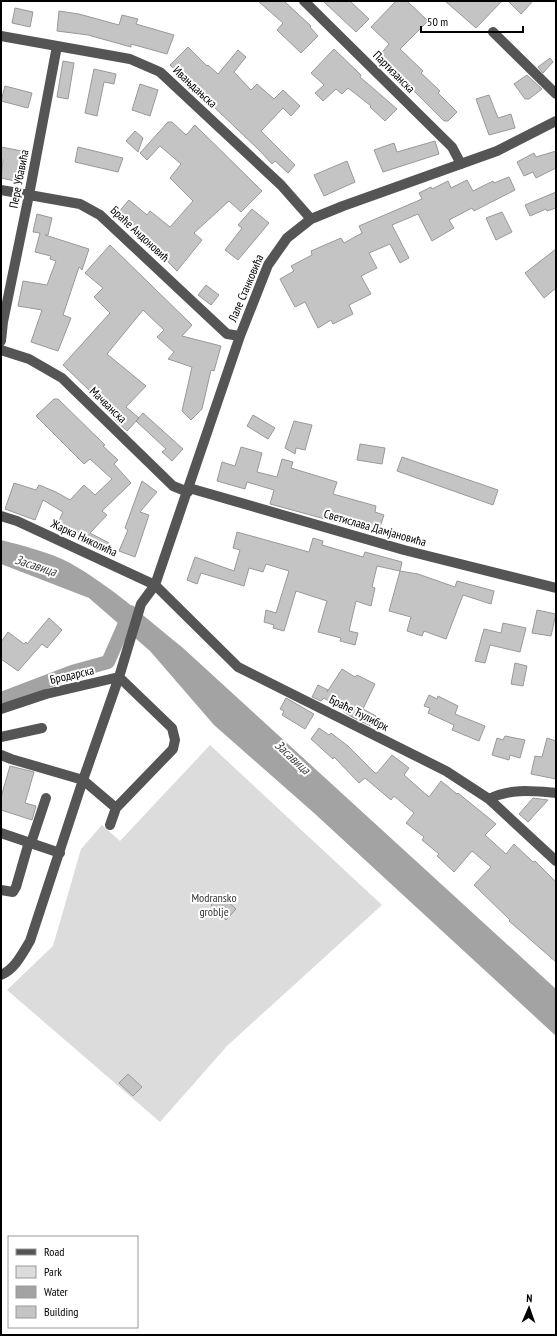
<svg xmlns="http://www.w3.org/2000/svg" width="557" height="1336" font-family="'PT Sans Narrow',sans-serif">
<rect width="100%" height="100%" fill="#fff"/>
<!-- green -->
<path fill="#dcdcdc" d="M210 745 382 905 227 1046 160 1122 7 990 53 946 81 849 102 825 120 841Z"/>
<!-- water -->
<path fill="#a3a3a3" d="M1 540C24 546 49 552 70 563 111 586 147 619 183 648L556 989V1036L314 813 214 725 150 651 89 598 1 564Z"/>
<g fill="none" stroke-linecap="round" stroke-linejoin="round">
<!-- canal -->
<path stroke="#a3a3a3" stroke-width="14" d="M1 699 72 672 108 662 130 612"/>
</g>
<!-- building -->
<path fill="#c4c4c4" stroke="#999" d="M258 1H284L311 26 310 27 318 36 301 53 277 30 283 23Z
M323 1H350L369 19 356 32Z
M396 1H407L428 21 400 49 423 71 421 73 440 91 438 93 457 112 448 121H444L379 56 389 44 371 27Z
M445 1H502L476 28Z
M508 1H533L521 14Z
M15 8 33 12 30 27 12 23Z
M59 11 79 14 119 25 122 15 138 19 136 24 174 35 167 54 131 44V47L88 35 57 31Z
M188 47 207 66 208 65 218 74 238 50 246 57 234 72 251 90 257 84 274 99 283 90 300 106 291 116 283 108 261 131 295 165 288 173 275 161 272 164 260 151 170 65Z
M334 49 361 75 360 77 397 109 385 121 370 107 371 106 348 88 342 94 336 89 323 101 315 93 324 85 311 73Z
M550 58 553 62 543 73 538 67Z
M63 61 74 63 68 99 57 97Z
M94 69 116 74 114 84 104 82 97 116 85 113Z
M527 75 542 89 529 99H525L514 84Z
M140 84 158 90 150 116 132 110Z
M5 86 32 93 28 108 1 101Z
M489 95 498 118 511 114 515 128 489 135 476 99Z
M168 122H172L186 135 195 125 262 191 241 212 229 201 194 233 202 240 177 271 152 246 116 215 129 200 147 215 150 211 170 227 193 201 170 178 181 164 160 146 147 160 140 153Z
M135 131 143 138 138 152 126 141Z
M435 141 439 154 383 172 374 150 394 143 397 152Z
M1 147 22 151 15 181 1 178 3 160H1Z
M78 147 123 158 118 172 75 162Z
M556 151V168L536 178 533 172 524 176 517 162 534 153 536 157Z
M347 161 355 182 324 196 314 175Z
M509 177 515 190 474 211 472 208 449 220 454 228 432 241 418 214 392 225 409 258 400 263 390 244 369 253 377 268 361 276 371 294 349 305 353 314 333 324 331 320 318 328 305 302 295 307 280 279 294 271 291 266 312 255 311 251 341 238 344 243 362 233 359 226 422 199 419 193 431 187 432 189 448 181 451 188 467 180 473 191 493 181 494 183Z
M556 192V208L547 211 546 209 530 216 525 205Z
M252 209 269 223 238 260 225 250 242 228 238 225Z
M502 212 512 232 496 240 486 218Z
M37 214 52 218 48 235H45L89 249 82 270 79 267 63 315 71 318 58 351 31 342 42 310 18 306 23 281 47 285 56 261 50 259 51 256 35 252 40 233 33 232Z
M110 245 192 325 182 336 221 346 214 371 211 370 202 409 191 420 182 411 192 367 168 359 174 352 157 337 164 330 143 310 107 354 146 386 126 407 139 418 127 431 114 419 116 416 63 365 110 313 94 297 103 288 85 273Z
M556 249V288L544 298 525 273Z
M206 285 219 295 211 305 198 295Z
M54 399H58L105 445 103 446 118 460 114 464 131 483 102 511 107 515 90 533 109 543 105 551 55 529 63 512 43 500 35 520 5 509 14 483 36 490 39 485 56 492 70 500 84 485 95 495 112 479 90 459 84 464 36 416Z
M143 413 183 449 172 461 162 452 166 449 136 421Z
M253 415 275 428 268 439 247 426Z
M294 421 312 425 305 450 296 448 295 454 285 448Z
M360 444 385 448 382 464 357 460Z
M241 447 262 453 257 472 277 477 282 459 293 462 291 468 337 482 333 494 376 506 375 512 384 515 379 530 353 522 352 525 336 520V522L270 504 274 490 247 482 245 489 217 481 222 462 235 466Z
M402 457 498 490 493 505 397 471Z
M142 481 157 492 140 512 149 515 135 557 119 551 128 530 125 528Z
M237 532 309 552 313 538 323 541 322 545 363 557 365 552 402 562 400 571 377 566 372 587 375 588 371 606 356 601 349 631 358 633 355 645 340 641 341 638 318 632 327 601 296 591 284 631 273 628 274 625 264 622 266 610 276 613 289 571 266 564 263 572 249 568 244 586 201 573 197 584 187 580 195 557 234 571 240 550 233 548Z
M400 571 418 574 455 587 457 581 494 591 491 604 463 595 446 639 424 631 422 636 407 631 411 617 389 611Z
M537 610 556 614 551 636 532 633Z
M49 618 62 630 47 648 42 644 18 671 1 659V642L8 632 24 644 26 642 27 644Z
M503 623 526 628 520 652 490 645 485 663 475 661 484 629 501 633Z
M515 663 527 666 523 686 511 684Z
M342 669 355 677 357 675 375 684 363 709 376 716 371 726 352 717 324 698 321 701 312 697 318 685 328 690 327 692Z
M429 695 437 699 438 696 458 706 455 714 485 726 479 741 452 730 454 725 428 713 430 708 424 706Z
M286 698 314 714 305 729 282 715 284 711 280 709Z
M319 728 329 735 331 733 348 746 375 773H377L392 755 409 768 404 775 429 797 441 781 457 794 458 793 496 824 485 835 506 854 514 844 533 862 535 861 556 882V962L509 921 510 920 474 885 491 867 472 851 454 872 437 856 439 854 422 840 424 837 406 823 414 813 394 796 391 800 365 778 359 783 334 757 333 759 311 739Z
M505 736 525 740 520 758 510 755 509 760 492 755 497 738 503 740Z
M547 738 556 741V779L531 774 535 756 542 757Z
M10 766 34 772 25 803 36 806 32 820 1 810V797Z
M533 798 548 800 528 822 519 814Z
M221 895 236 909 226 920 211 905Z
M128 1074 142 1087 133 1096 119 1083Z"/>
<g fill="none" stroke-linecap="round" stroke-linejoin="round">
<!-- minor -->
<path stroke="#555" stroke-width="10" d="M304 1 452 147 461 164
M493 32 556 94
M1 36 130 59 160 72 281 185 311 219
M1 190 80 204 100 215 227 334 240 336
M1 341 3 322 29 195 57 46
M1 350 29 359 62 378 173 486 188 492
M189 488 404 550 556 588
M1 516 17 521 155 585 238 667 446 771 489 799 556 861
M1 709 46 694 119 677 141 604 155 585 240 336 268 265 287 238 311 219 343 206 497 151 556 121
M1 737 42 728
M1 755 11 759 83 780 119 677 172 728 175 740 173 749 116 808 110 825
M489 799C510 788 533 791 556 793
M1 833 60 853
M31 843 46 798
M1 890 13 892 16 887 29 842
M1 975C15 969 22 954 30 941L83 780 116 808"/>
</g>
<g text-anchor="middle" stroke-width="4" stroke-linejoin="round" paint-order="stroke">
<!-- street labels -->
<g font-size="12" fill="#000" stroke="#fff">
<text transform="translate(394 72) rotate(45)" y="4">Партизанска</text>
<text transform="translate(195 87) rotate(43)" y="4">Ивањдањска</text>
<text transform="translate(19 179) rotate(-79)" y="4">Пере Убавића</text>
<text transform="translate(140 234) rotate(43)" y="4">Браће Андоновић</text>
<text transform="translate(246 288) rotate(-67)" y="4">Лале Станковића</text>
<text transform="translate(108 405) rotate(44)" y="4">Мачванска</text>
<text transform="translate(375 528) rotate(16)" y="4">Светислава Дамјановића</text>
<text transform="translate(84 538) rotate(25)" y="4">Жарка Николића</text>
<text transform="translate(72 675) rotate(-13)" y="4">Бродарска</text>
<text transform="translate(359 713) rotate(27)" y="4">Браће Ћулибрк</text>
</g>
<!-- park labels -->
<g font-size="12" fill="#333" stroke="#fff">
<text x="214" y="902">Modransko<tspan x="214" dy="14">groblje</tspan></text>
</g>
<!-- water labels -->
<g font-size="13" font-style="italic" fill="#444" stroke="#fff">
<text transform="translate(36 565) rotate(18)" y="5">Засавица</text>
<text transform="translate(293 757) rotate(43)" y="5">Засавица</text>
</g>
</g>
<!-- border -->
<rect width="557" height="1336" fill="none" stroke="#000000" stroke-width="4"/>
<!-- legend -->
<rect x="8" y="1236" width="130" height="92" fill="#ffffff" stroke="#999999"/>
<rect x="16" y="1249" width="20" height="6" fill="#555555" stroke="#999999"/>
<text x="44" y="1256" font-size="12" fill="#000000">Road</text>
<rect x="16" y="1266" width="20" height="12" fill="#dcdcdc" stroke="#999999"/>
<text x="44" y="1276" font-size="12" fill="#000000">Park</text>
<rect x="16" y="1286" width="20" height="12" fill="#a3a3a3" stroke="#999999"/>
<text x="44" y="1296" font-size="12" fill="#000000">Water</text>
<rect x="16" y="1306" width="20" height="12" fill="#c4c4c4" stroke="#999999"/>
<text x="44" y="1316" font-size="12" fill="#000000">Building</text>
<!-- north arrow -->
<g transform="translate(529 1308) rotate(2)" stroke="#ffffff" stroke-width="3" paint-order="stroke">
<path d="M0-3L7 15L0 10L-7 15Z" fill="#000000"/>
<text y="-6" font-size="11" font-weight="bold" text-anchor="middle" fill="#000000">N</text>
</g>
<!-- scale -->
<path d="M421 26v6h102v-6" fill="none" stroke="#000000" stroke-width="2"/>
<text x="427" y="26" font-size="12" fill="#000000" stroke="#ffffff" stroke-width="3" paint-order="stroke">50 m</text>
</svg>
